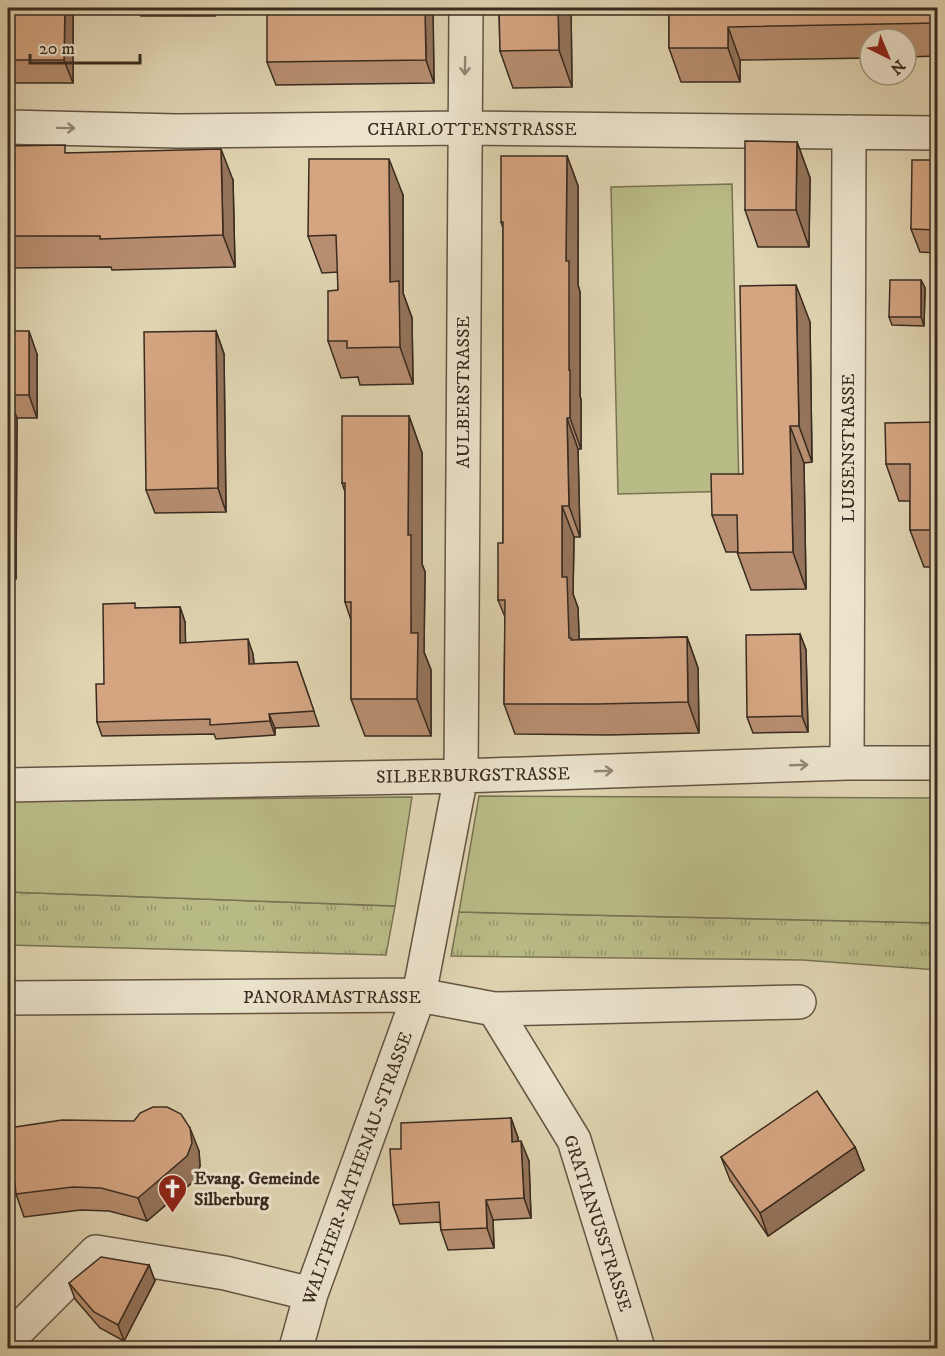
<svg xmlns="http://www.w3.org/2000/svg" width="945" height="1356" font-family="'IM FELL DW Pica',serif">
<defs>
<pattern id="grass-tufts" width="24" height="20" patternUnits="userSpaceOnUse" patternTransform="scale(1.5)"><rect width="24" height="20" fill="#b9bb87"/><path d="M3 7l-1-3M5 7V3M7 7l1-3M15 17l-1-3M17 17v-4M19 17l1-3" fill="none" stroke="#97986e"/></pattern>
</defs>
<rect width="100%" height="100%" fill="#e0d4b1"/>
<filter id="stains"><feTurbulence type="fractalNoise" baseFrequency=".00333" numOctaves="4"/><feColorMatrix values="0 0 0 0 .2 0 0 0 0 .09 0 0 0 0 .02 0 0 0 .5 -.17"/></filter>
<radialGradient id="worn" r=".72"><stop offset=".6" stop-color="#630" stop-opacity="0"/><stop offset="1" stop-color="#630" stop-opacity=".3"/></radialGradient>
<!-- grass -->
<path fill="url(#grass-tufts)" stroke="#797354" stroke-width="1.5" d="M8 892 395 906 386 955 8 945Z
M459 912 937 923V970L803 960 451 956Z"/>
<!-- garden -->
<path fill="#b9bb87" stroke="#797354" stroke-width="1.5" d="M732 184 739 491 618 494 611 187Z
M479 796 937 798V923L459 912Z
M412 797 395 906 8 892V801Z"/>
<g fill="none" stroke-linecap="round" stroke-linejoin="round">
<defs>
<path id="minor" d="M8 127 177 131 464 128 938 133
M847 763 849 132
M8 785 461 776 847 763H938
M8 998 419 995 494 1009 799 1002
M494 1009 574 1140 638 1348
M8 1340 96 1252 225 1273 311 1294
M296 1348 311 1294 419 995 461 776 466 8"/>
</defs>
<!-- minor casing -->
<use href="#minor" stroke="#635544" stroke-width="36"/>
<!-- minor -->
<use href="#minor" stroke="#ebe3cc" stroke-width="33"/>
</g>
<!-- wall -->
<path fill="#b78e70" stroke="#392b20" stroke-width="1.5" d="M8 8H73V83H8Z
M138 8H215V16H141Z
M433 8 434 83 276 85 267 62Z
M499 8H571L572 87 513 88 500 51Z
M669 8H938V56L906 57V39H870V58L740 60V82H681L669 48Z
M797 142 810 178 809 247H758L745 210Z
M8 146 68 153 233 180 235 267 112 270 111 267 8 268Z
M567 156 578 186V285L580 292V396L581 400V449H578L580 537H574L573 594 578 608 579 639 687 637 698 668 699 733 608 735 515 734 504 704 505 617 498 600 503 543V228L501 222Z
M938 160V253L920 252 911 229Z
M403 195V293L412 318 413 384 360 385 358 377 341 378 328 341 338 290V272L322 273 308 236Z
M921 280 925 288 924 326 892 325 889 317Z
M810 322 812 462 804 463 806 589 751 590 737 552H726L712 515 743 474Z
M8 331 37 354V418H17L16 579H8Z
M216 331 224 354 226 512 155 513 146 490Z
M409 416 422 453V564L425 572 424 652 431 670V736H365L351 699V620L345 602V492L342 483Z
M938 422V567H924L910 530V501H899L886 464Z
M180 607 185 622V643L253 654 254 664 297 662 319 726 275 728V735L216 739 214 734 102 736 97 722 104 684 137 608Z
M800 634 806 650 808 732 753 733 747 717Z
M511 1118 518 1138V1141L529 1161 531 1218 493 1220 494 1248 448 1250 441 1230 440 1222 400 1224 393 1205 401 1149Z
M855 1147 864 1170 768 1236 730 1180 721 1157Z
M199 1151 200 1166 195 1180 147 1221 109 1211 81 1210 24 1217 16 1194Z
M149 1265 155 1281 124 1341 100 1328 75 1299 69 1283Z"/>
<!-- shaded-wall -->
<path fill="#95745b" stroke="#392b20" stroke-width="1.5" d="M65 8H73V83L64 60Z
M212 8H215V16Z
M425 8H433L434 83 426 60Z
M558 8H571L572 87 559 50Z
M728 27 740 60V82L728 48Z
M797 142 810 178 809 247 796 210Z
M221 149 233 180 235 267 223 235Z
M567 156 578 186V285L580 292V396L581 400V449L570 418 566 261Z
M389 159 403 195V293L412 318 413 384 400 347 390 282Z
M921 280 925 288 924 326 921 317Z
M796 285 810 322 812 462 799 426Z
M29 331 37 354V418L29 395Z
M216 331 224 354 226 512 218 488Z
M8 395 17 418 16 579 8 556Z
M409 416 422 453V564L425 572 424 652 431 670V736L417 699 411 633 408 535Z
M567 418 578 449 580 537 569 506Z
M790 426 804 463 806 589 793 552Z
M562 506 574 537 573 594 578 608 580 662 569 638 562 577Z
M180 607 185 622 186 658 180 643Z
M800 634 806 650 808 732 802 716Z
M687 637 698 668 699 733 688 702Z
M248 639 253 654 255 679 249 664Z
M269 714 275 728V735L270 721Z
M511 1118 518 1138 519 1161 512 1142Z
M190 1128 199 1151 200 1166 195 1180 147 1221 138 1198Z
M521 1141 529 1161 531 1218 524 1198Z
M855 1147 864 1170 768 1236 760 1213Z
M486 1200 493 1220 494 1248 487 1228Z
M149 1265 155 1281 124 1341 118 1325Z"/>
<!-- building -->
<path fill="#d5a582" stroke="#392b20" stroke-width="1.5" d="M8 8H65L64 60H8Z
M267 8H425L426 60 267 62Z
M499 8H558L559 50 500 51Z
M669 8H938V23L728 27V48H669Z
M745 141 797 142 796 210H745Z
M65 145V153L221 149 223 235 100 239V236H8V146Z
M501 156H567L566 261H569V370H570V418H567L569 506H562V577H567L569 638H571V640L687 637 688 702 597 704H504L505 600H498V543H503V222H501Z
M309 159H389L390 282 399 281 400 347 347 348V341H328V291L338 290 336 235 308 236Z
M912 160H938V230L911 229Z
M890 280H921V317H889Z
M796 285 799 426H790L793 552 738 553 737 515H712L711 474H743L740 286Z
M8 331H29V395H8V556Z
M216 331 218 488 146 490 144 332Z
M342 416H409L408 535H411V633H418L417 699H351V602H345V483H342Z
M938 422V530H910V464H886L885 423Z
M135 603V608L180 607V643L248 639 249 664 297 662 314 711 269 714 270 721 210 725V719L97 722 96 684H104L103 604Z
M800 634 802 716 747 717 746 635Z
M817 1091 855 1147 760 1213 721 1157Z
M153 1107H167L181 1114 190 1128 192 1143 187 1156 138 1198 101 1188 73 1187 16 1194 9 1128 62 1120 134 1121 140 1113Z
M511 1118 512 1142 521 1141 524 1198 486 1200 487 1228 441 1230 439 1202 393 1205 390 1149H401V1123Z
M101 1257 149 1265 118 1325 94 1312 69 1283Z"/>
<!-- one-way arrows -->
<defs><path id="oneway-shaft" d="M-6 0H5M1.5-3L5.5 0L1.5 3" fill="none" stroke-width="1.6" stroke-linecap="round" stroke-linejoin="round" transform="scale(1.5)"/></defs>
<g stroke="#928776">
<use href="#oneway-shaft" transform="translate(465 66) rotate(91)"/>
<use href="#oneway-shaft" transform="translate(66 128) rotate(1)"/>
<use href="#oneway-shaft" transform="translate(799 765) rotate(-2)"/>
<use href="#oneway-shaft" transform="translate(604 771) rotate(-2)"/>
</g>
<!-- icons -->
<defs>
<symbol id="church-pin" viewBox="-11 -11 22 30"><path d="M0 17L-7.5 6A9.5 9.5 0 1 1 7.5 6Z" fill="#8f2418" stroke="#ebe3cc"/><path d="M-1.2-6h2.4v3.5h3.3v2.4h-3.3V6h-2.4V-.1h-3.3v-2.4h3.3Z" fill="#fff"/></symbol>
</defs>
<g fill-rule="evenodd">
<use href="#church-pin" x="156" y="1172" width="33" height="45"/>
</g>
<g text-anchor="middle" stroke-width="6" stroke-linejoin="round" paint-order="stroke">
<!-- street labels -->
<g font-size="18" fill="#392b20" stroke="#ebe3cc">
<text x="472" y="135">CHARLOTTENSTRASSE</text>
<text transform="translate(463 392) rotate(-90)" y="6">AULBERSTRASSE</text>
<text transform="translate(848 448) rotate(-90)" y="6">LUISENSTRASSE</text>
<text transform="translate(473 775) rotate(-1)" y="6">SILBERBURGSTRASSE</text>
<text x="332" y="1003">PANORAMASTRASSE</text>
<text transform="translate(357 1168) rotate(-70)" y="6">WALTHER-RATHENAU-STRASSE</text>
<text transform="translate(598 1223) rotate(72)" y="6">GRATIANUSSTRASSE</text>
</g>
<!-- poi labels -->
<g font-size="18" font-weight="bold" fill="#392b20" stroke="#ebe3cc" text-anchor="start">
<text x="194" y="1184">Evang. Gemeinde<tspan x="194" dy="21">Silberburg</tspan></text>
</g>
</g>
<!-- margin -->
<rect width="945" height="1356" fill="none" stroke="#e0d4b1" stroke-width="30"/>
<rect x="9" y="9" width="927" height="1338" fill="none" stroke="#392b20" stroke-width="3"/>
<rect x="15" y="15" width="915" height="1326" fill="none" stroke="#392b20" stroke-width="1.5"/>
<!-- north arrow -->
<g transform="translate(888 57) rotate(137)"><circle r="28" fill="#ebe3cc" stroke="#a49987" stroke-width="1.5"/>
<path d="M0-4.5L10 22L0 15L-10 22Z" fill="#8f2418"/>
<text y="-9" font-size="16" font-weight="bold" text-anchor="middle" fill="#392b20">N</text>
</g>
<!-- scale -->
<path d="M30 54v9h110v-9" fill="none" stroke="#392b20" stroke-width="3"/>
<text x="39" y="54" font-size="18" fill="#392b20" stroke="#ebe3cc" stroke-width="4.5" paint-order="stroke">20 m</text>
<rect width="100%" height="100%" filter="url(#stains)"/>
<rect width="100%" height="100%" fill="url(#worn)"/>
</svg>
